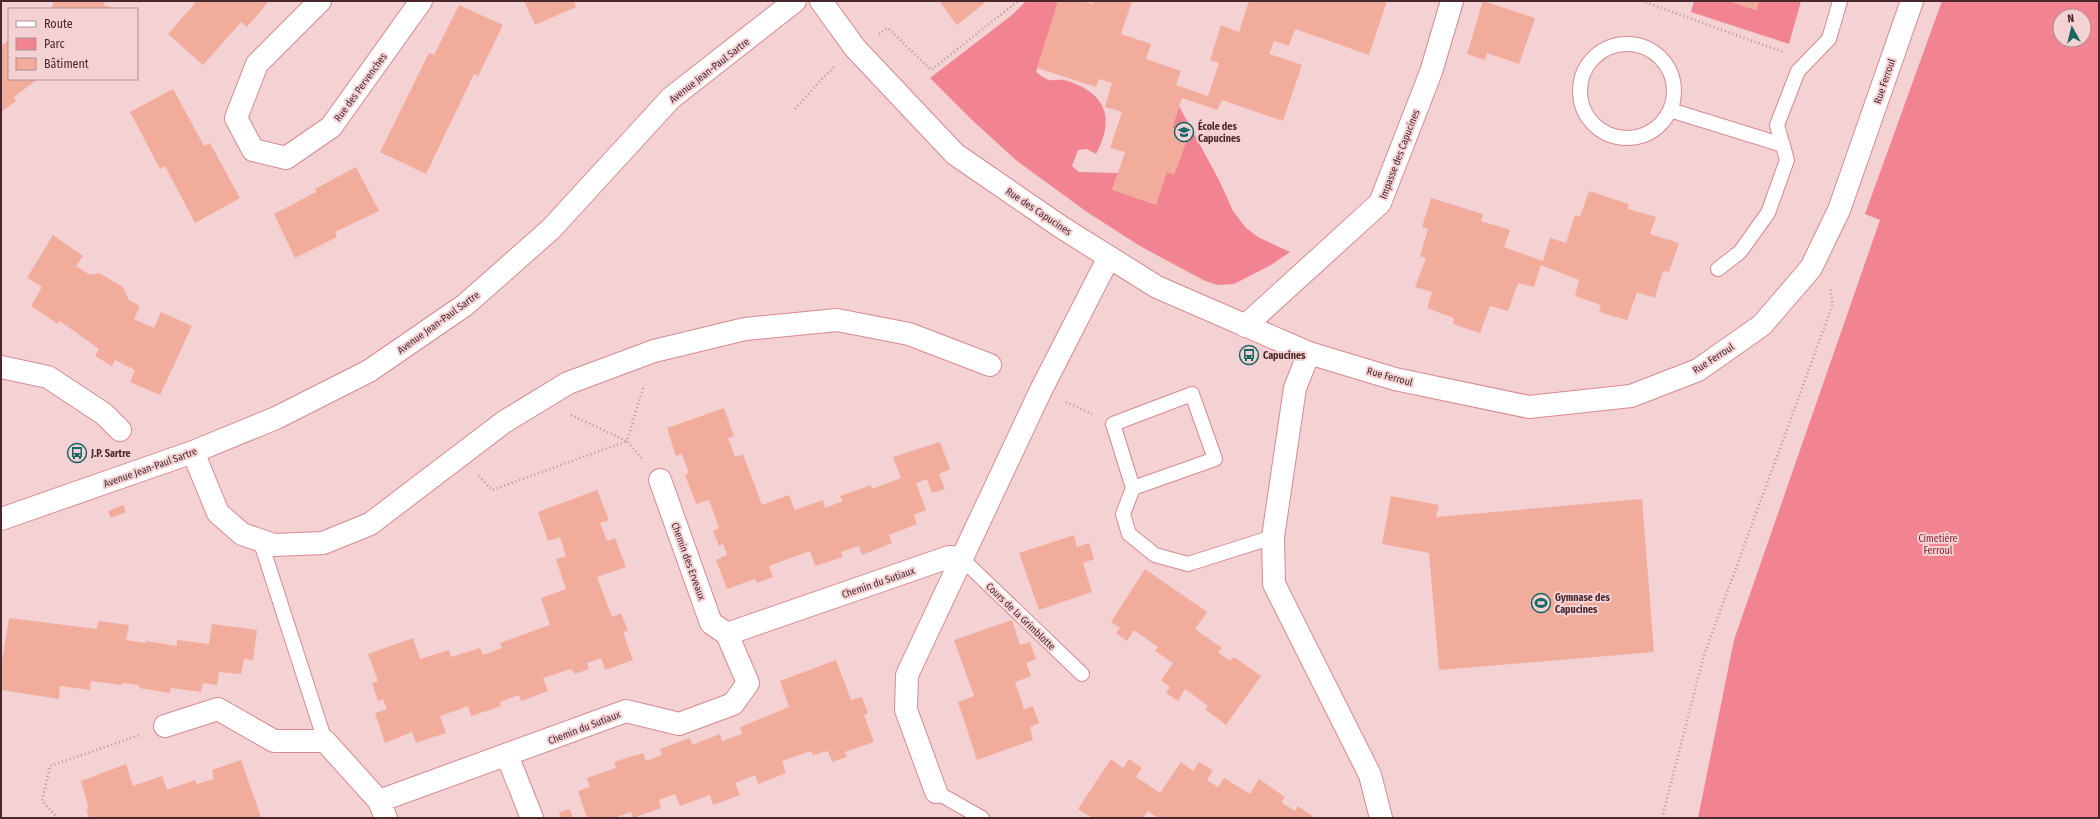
<svg xmlns="http://www.w3.org/2000/svg" width="2100" height="819" font-family="'Fira Sans Condensed',sans-serif">
<rect width="100%" height="100%" fill="#f4d2d4"/>
<!-- green -->
<path fill="#f28391" fill-rule="evenodd" d="M1026 1H1053L1058 3 1036 72C1039 74 1045 79 1049 80 1053 81 1059 79 1064 80 1105 92 1116 116 1096 154L1087 149 1078 150 1072 166 1079 172 1118 173 1112 190 1167 172 1174 174 1189 134 1172 128 1179 106 1219 180 1233 211 1246 228 1258 237 1290 252 1271 265 1234 284 1217 285 1203 280 1140 246 1087 212 1017 161 972 120 930 78 1012 15Z
M1694 1H1729L1756 10 1759 1H1801L1789 44 1691 12Z
M1942 1H2099V818H1698L1734 640 1880 220 1865 214ZM2060 16H2084V40H2060Z"/>
<!-- building -->
<path fill="#f2ac9c" d="M54 1H105L104 5 116 9H51Z
M197 1H269L247 27 241 22 203 65 168 34Z
M524 1H579L574 3 576 7 535 25Z
M939 1H987L957 25Z
M1058 1H1083L1093 4 1094 1H1132L1121 34 1151 44 1146 59 1181 71 1176 85 1208 96 1219 63 1210 60 1221 25 1239 32 1249 1H1387L1369 55 1295 29 1289 46 1274 41 1269 54 1302 65 1283 121 1222 100 1217 110 1182 98 1172 128 1189 133 1174 175 1167 172 1156 205 1112 190 1125 152 1110 148 1122 112 1105 107 1112 83 1099 79 1096 87 1037 68Z
M1483 1 1535 18 1519 64 1487 53 1485 60 1467 54Z
M1730 1H1759L1756 10Z
M459 5 503 25 478 76 474 74 426 174 380 152 429 53 434 55Z
M9 40V79H38L14 97 16 101 1 112V46Z
M173 89 204 146 210 143 240 198 195 223 165 166 160 169 130 112Z
M356 167 379 211 335 232 337 237 295 258 274 214 316 192 315 189Z
M1589 191 1629 204 1628 209 1656 217 1650 234 1679 243 1669 272 1663 271 1655 298 1637 292 1627 320 1599 312 1601 305 1575 296 1579 280 1541 265 1534 287 1518 283 1508 311 1490 306 1480 333 1453 324 1454 318 1427 308 1432 292 1415 287 1426 258 1420 256 1428 229 1422 227 1431 198 1483 214 1481 221 1510 230 1504 247 1543 261 1550 238 1566 243 1575 215 1580 217Z
M53 235 83 256 76 266 90 275 99 273 123 287 129 300 140 306 134 319 154 328 161 312 192 326 160 395 130 382 135 370 115 360 112 366 95 356 99 349 60 321 58 324 31 306 42 287 27 278Z
M724 408 734 436 728 438 735 457 743 454 762 505 789 495 795 510 823 500 825 508 843 501 840 496 871 485 872 489 901 478 893 457 940 442 950 469 939 474 945 489 932 493 927 479 916 483 926 510 914 515 917 524 889 535 892 543 862 555 859 546 841 552 843 557 815 566 810 551 769 566 773 577 757 583 755 579 727 589 716 560 727 555 723 544 719 546 713 531 719 528 709 500 696 504 685 475 689 473 682 454 676 456 667 428Z
M597 490 609 520 600 523 607 541 615 538 626 567 597 577 612 617 621 613 628 631 623 632 633 660 605 670 601 658 587 663 589 669 575 674 571 669 543 678 548 691 521 701 519 695 500 702 501 706 471 716 468 706 440 716 446 733 416 743 412 732 385 743 375 713 387 709 383 699 378 701 372 683 378 681 368 654 413 638 420 659 449 650 451 657 480 648 483 655 502 648 500 643 550 625 541 598 566 589 556 559 566 556 560 537 548 541 538 512Z
M1391 496 1439 505 1436 517 1642 499 1654 652 1439 670 1429 553 1382 544Z
M123 505 126 512 111 518 108 511Z
M1074 535 1077 547 1089 543 1094 559 1083 563 1092 592 1039 610 1019 553Z
M1145 569 1207 612 1195 629 1222 648 1218 652 1230 661 1234 657 1261 676 1226 725 1205 709 1208 706 1185 689 1178 701 1166 693 1170 687 1161 680 1173 663 1155 651 1158 647 1134 630 1127 641 1116 633 1120 628 1111 622Z
M9 618 97 629 98 621 129 625 126 640 146 643V641L177 646V640L209 644 212 624 257 630 253 660 244 659 241 674 219 672 217 685 203 683 201 692 171 688 170 693 139 688V685L122 683 121 685 91 681 90 690 60 686 59 699 1 690V667Z
M1012 620 1020 645 1030 642 1036 659 1026 663 1031 676 1015 682 1024 709 1033 706 1039 723 1030 727 1033 740 977 760 958 702 974 696 954 640Z
M836 660 851 700 862 697 868 713 864 715 874 742 845 752 847 757 832 762 828 751 813 755 811 751 782 761 786 773 758 784 755 775 735 783 740 795 713 805 710 795 680 806 675 794 659 800 661 808 633 818 631 812 614 818H587L578 791 590 787 587 778 616 768 614 762 643 753 646 761 662 755 660 749 690 738 692 745 720 734 722 741 742 734 740 727 789 707 780 681Z
M1111 759 1123 768 1129 759 1142 768 1136 777 1160 793 1181 762 1193 771 1199 762 1213 770 1207 780 1218 787 1224 778 1250 794 1259 779 1285 797 1281 802 1295 811 1298 806 1315 818H1158L1148 811 1143 818H1092L1078 809Z
M241 760 261 817 89 818 86 809H89L81 781 126 764 133 786 162 776 167 790 195 780 197 784 214 779 212 770Z
M570 809 573 818H561L559 812Z"/>
<g fill="none" stroke-linecap="round" stroke-linejoin="round">
<defs>
<path id="service" d="M1580 91a47 47 0 1 1 94 0a47 47 0 1 1-94 0Z
M1670 110 1783 145
M1718 269 1740 252 1768 213 1787 160 1777 125 1798 71 1829 39 1840 1
M1133 488 1113 424 1192 394 1215 459 1133 488 1123 514 1129 534 1155 555 1188 564 1273 537
M260 540 325 741
M961 558 1082 674
M936 792 982 818"/>
<path id="minor" d="M320 1 257 64 236 118 253 150 286 158 331 127 421 1
M1245 326 1380 203 1431 72 1452 1
M1309 353 1295 388 1273 537 1274 584 1370 775 1381 818
M1 367 48 377 104 414 120 430
M193 452 218 513 242 534 274 545 323 543 370 524 504 422 568 383 654 351 745 329 837 320 909 334 990 365
M660 480 711 623 727 634
M165 726 218 709 274 741H325L379 801 386 818
M507 755 532 818
M936 792 906 710 907 675 1041 390 1109 257
M379 801 626 711 679 724 733 704 748 683 727 634 949 557 961 558"/>
<path id="tertiary" d="M821 1 855 48 955 154 1061 227 1157 287 1309 353 1395 379 1529 407 1631 396 1698 370 1762 325 1811 268 1839 210 1912 1
M1 519 193 452 276 418 369 371 465 305 551 229 671 98 795 1"/>
</defs>
<!-- service casing -->
<use href="#service" stroke="#d88991" stroke-width="16"/>
<!-- minor casing -->
<use href="#minor" stroke="#d88991" stroke-width="24"/>
<!-- tertiary casing -->
<use href="#tertiary" stroke="#d88991" stroke-width="24"/>
<!-- path -->
<path stroke="#b59496" stroke-width="2.5" stroke-dasharray="1 3" stroke-linecap="butt" d="M1642 1 1783 52
M879 34 888 28 931 70 1018 1
M795 109 820 81 835 66
M1066 402 1092 414
M571 415 627 441 644 385
M479 476 492 490 627 441 643 460
M58 818 42 801 50 766 140 735
M1662 818 1704 655 1833 304 1830 289"/>
<!-- service -->
<use href="#service" stroke="#fff" stroke-width="14"/>
<!-- minor -->
<use href="#minor" stroke="#fff" stroke-width="22"/>
<!-- tertiary -->
<use href="#tertiary" stroke="#fff" stroke-width="22"/>
</g>
<!-- icons -->
<defs>
<symbol id="school-ring" viewBox="-11 -11 22 22"><circle r="9.5" fill="#f4d2d4" stroke="#196765" stroke-width="1.5"/><path d="M0-5L7-2L0 1L-7-2ZM-4 1L0 2.5L4 1V4Q0 6-4 4Z" fill="#196765"/></symbol>
<symbol id="bus-ring" viewBox="-11 -11 22 22"><circle r="9.5" fill="#f4d2d4" stroke="#196765" stroke-width="1.5"/><path d="M-5-6H5V4H4V6H2V4H-2V6H-4V4H-5ZM-3.5-4V0h7V-4ZM-3.5 1.2v1.5H-2V1.2ZM2 1.2v1.5H3.5V1.2Z" fill="#196765"/></symbol>
<symbol id="stadium-ring" viewBox="-11 -11 22 22"><circle r="9.5" fill="#f4d2d4" stroke="#196765" stroke-width="1.5"/><path d="M0-5a6.5 5 0 1 0 0 10a6.5 5 0 1 0 0-10ZM-3.5-1.8h7v3.6h-7Z" fill="#196765"/></symbol>
</defs>
<g fill-rule="evenodd">
<use href="#school-ring" x="1173" y="121" width="22" height="22"/>
<use href="#bus-ring" x="1238" y="344" width="22" height="22"/>
<use href="#bus-ring" x="66" y="442" width="22" height="22"/>
<use href="#stadium-ring" x="1530" y="592" width="22" height="22"/>
</g>
<g text-anchor="middle" stroke-width="4" stroke-linejoin="round" paint-order="stroke">
<!-- street labels -->
<g font-size="10" fill="#48282c" stroke="#f4d2d4">
<text transform="translate(709 70) rotate(-38)" y="4">Avenue Jean-Paul Sartre</text>
<text transform="translate(1884 81) rotate(-71)" y="4">Rue Ferroul</text>
<text transform="translate(360 87) rotate(-54)" y="4">Rue des Pervenches</text>
<text transform="translate(1399 154) rotate(-69)" y="4">Impasse des Capucines</text>
<text transform="translate(1039 211) rotate(34)" y="4">Rue des Capucines</text>
<text transform="translate(438 322) rotate(-36)" y="4">Avenue Jean-Paul Sartre</text>
<text transform="translate(1713 358) rotate(-33)" y="4">Rue Ferroul</text>
<text transform="translate(1390 376) rotate(15)" y="4">Rue Ferroul</text>
<text transform="translate(150 467) rotate(-20)" y="4">Avenue Jean-Paul Sartre</text>
<text transform="translate(689 561) rotate(70)" y="4">Chemin des Erveaux</text>
<text transform="translate(878 582) rotate(-19)" y="4">Chemin du Sutiaux</text>
<text transform="translate(1021 616) rotate(44)" y="4">Cours de la Grimblotte</text>
<text transform="translate(584 727) rotate(-21)" y="4">Chemin du Sutiaux</text>
</g>
<!-- poi labels -->
<g font-size="10" font-weight="bold" fill="#48282c" stroke="#f4d2d4" text-anchor="start">
<text x="1198" y="130">École des<tspan x="1198" dy="12">Capucines</tspan></text>
<text x="1263" y="359">Capucines</text>
<text x="91" y="457">J.P. Sartre</text>
<text x="1555" y="601">Gymnase des<tspan x="1555" dy="12">Capucines</tspan></text>
</g>
<!-- park labels -->
<g font-size="10" fill="#882037" stroke="#f4d2d4">
<text x="1938" y="542">Cimetière<tspan x="1938" dy="12">Ferroul</tspan></text>
</g>
</g>
<!-- border -->
<rect width="2100" height="819" fill="none" stroke="#48282c" stroke-width="4"/>
<!-- legend -->
<rect x="8" y="8" width="130" height="72" fill="#f4d2d4" stroke="#af8e91"/>
<rect x="16" y="21" width="20" height="6" fill="#ffffff" stroke="#af8e91"/>
<text x="44" y="28" font-size="12" fill="#48282c">Route</text>
<rect x="16" y="38" width="20" height="12" fill="#f28391" stroke="#af8e91"/>
<text x="44" y="48" font-size="12" fill="#48282c">Parc</text>
<rect x="16" y="58" width="20" height="12" fill="#f2ac9c" stroke="#af8e91"/>
<text x="44" y="68" font-size="12" fill="#48282c">Bâtiment</text>
<!-- north arrow -->
<g transform="translate(2072 28) rotate(352)"><circle r="19" fill="#f4d2d4" stroke="#af8e91"/>
<path d="M0-3L7 15L0 10L-7 15Z" fill="#196765"/>
<text y="-6" font-size="11" font-weight="bold" text-anchor="middle" fill="#48282c">N</text>
</g>
</svg>
